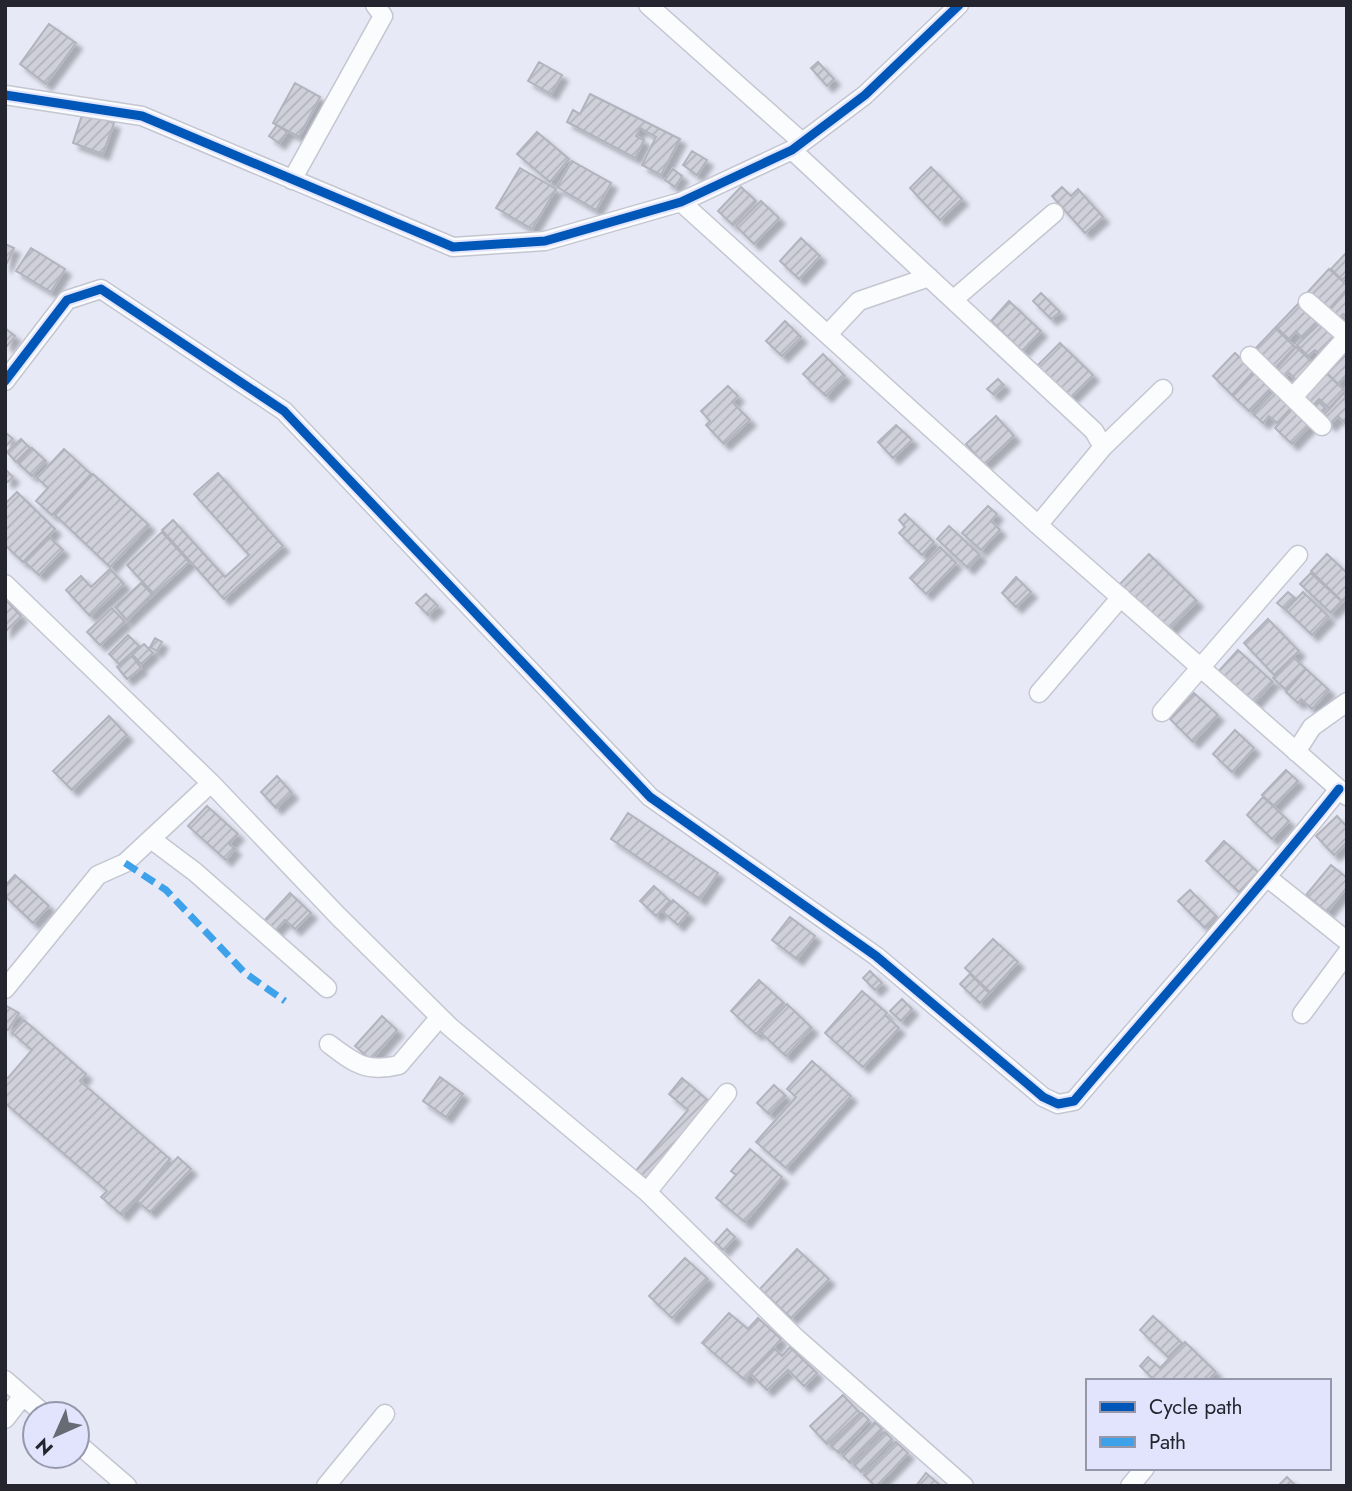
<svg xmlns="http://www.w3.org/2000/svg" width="1352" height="1491" font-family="Jost,sans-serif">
<defs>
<pattern id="building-hatch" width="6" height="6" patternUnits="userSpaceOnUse" patternTransform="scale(1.75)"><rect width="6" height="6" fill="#d0d0db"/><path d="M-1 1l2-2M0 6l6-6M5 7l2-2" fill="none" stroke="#b2b2bc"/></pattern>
<filter id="shadow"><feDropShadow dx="6" dy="6" stdDeviation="2" flood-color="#0004"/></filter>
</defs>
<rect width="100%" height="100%" fill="#e7e9f6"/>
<!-- building -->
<path fill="url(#building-hatch)" stroke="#b1b3bd" stroke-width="2" filter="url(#shadow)" d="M49 24 76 43 46 84 20 64Z
M539 62 562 75 551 94 528 81Z
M818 62 834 79 827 86 811 68Z
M295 83 320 97 299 137 273 123Z
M590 94 680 139 661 175 642 165 656 137 640 128 636 136 644 140 635 158 567 122 573 110 580 114Z
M83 112 114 123 103 154 73 143Z
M277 125 287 132 279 143 269 136Z
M537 132 569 159 550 182 517 154Z
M692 151 707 160 697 175 683 165Z
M572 161 611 183 596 210 557 187Z
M931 167 962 199 940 220 910 188Z
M520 168 556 189 532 229 496 208Z
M673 169 682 176 675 187 665 180Z
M741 187 756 201 733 225 718 211Z
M1062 187 1071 196 1078 189 1103 217 1085 233 1052 196Z
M761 201 779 218 754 244 736 226Z
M801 238 820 256 799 279 780 261Z
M5 244 14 248 5 267Z
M31 248 65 269 51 292 16 271Z
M1347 252V275L1342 280 1331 269Z
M1329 269 1347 285V289L1329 309 1320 300 1317 304 1306 294Z
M1347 291V318L1343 314 1336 321 1327 313Z
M1041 293 1060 312 1051 319 1033 301Z
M1009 301 1041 331 1022 351 991 321Z
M1299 303 1318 321 1302 338 1296 331 1289 339 1276 327Z
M785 321 801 337 782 356 766 341Z
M1321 322 1337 339 1320 355 1315 350 1308 356 1297 345Z
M5 328 15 336 7 346 5 344Z
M1275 328 1295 347 1273 370 1253 351Z
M1060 343 1093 375 1069 399 1036 367Z
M1296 347 1313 363 1297 381 1289 373 1282 381 1273 373Z
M1347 351V378L1345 376 1338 384 1327 373Z
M1235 353 1254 371 1232 395 1213 376Z
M823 354 845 376 826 396 803 374Z
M1256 372 1272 387 1249 411 1233 396Z
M1326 373 1345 391 1329 408 1319 399 1311 408 1301 398Z
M998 379 1004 385 994 395 987 389Z
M728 386 738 396 732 402 750 420 724 444 706 425 710 421 701 411Z
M1275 390 1293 406 1277 423 1269 416 1263 423 1253 414Z
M1345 392 1347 422 1345 423 1338 416 1330 425 1322 417Z
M1319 402 1326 409 1320 414 1314 407Z
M1294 407 1312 423 1292 444 1275 428Z
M996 416 1014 436 984 464 966 444Z
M896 425 912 440 893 458 878 442Z
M5 432 13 439 5 447Z
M21 439 30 448 16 462 7 452Z
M32 448 46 461 32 476 18 463Z
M64 449 91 474 52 515 36 501 48 488 37 478Z
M5 469 13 477 8 482 5 480Z
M218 473 283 546 224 599 162 530 173 520 225 577 249 555 194 494Z
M93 474 149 525 110 567 55 515Z
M17 492 55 529 23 562 5 545V504Z
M988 506 997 514 991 521 1000 530 981 550 962 533Z
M905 514 934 542 922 555 899 533 905 527 899 520Z
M949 526 980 555 968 568 937 539Z
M162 532 189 562 154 594 127 565Z
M49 537 63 550 39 575 25 562Z
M940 547 956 563 926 594 910 578Z
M1149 554 1197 601 1165 634 1118 586Z
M1327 554 1347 573V596L1342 601 1311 571Z
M110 569 124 584 90 616 66 590 81 576 91 587Z
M1311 573 1342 602 1331 613 1300 584Z
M1016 577 1031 592 1016 607 1002 593Z
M141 583 153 595 127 620 115 607Z
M1288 592 1295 598 1284 609 1277 603Z
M1303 592 1329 617 1312 635 1286 610Z
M426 594 438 606 428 615 416 603Z
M5 599 21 616 5 632Z
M112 608 125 622 100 645 87 632Z
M1268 619 1299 651 1274 675 1244 643Z
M128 635 139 646 119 664 109 654Z
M155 638 162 642 157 651 150 647Z
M144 644 153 653 141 664 132 654Z
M1238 650 1273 682 1253 704 1218 672Z
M132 656 141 668 127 679 117 667Z
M1293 657 1306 669 1286 690 1273 678Z
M1306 669 1329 690 1312 709 1301 699 1298 703 1286 692Z
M1194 693 1218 715 1193 742 1170 719Z
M109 716 127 735 72 790 53 771Z
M1235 730 1254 748 1232 772 1213 754Z
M1286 770 1298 781 1274 806 1262 795Z
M277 776 292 793 276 808 261 792Z
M1263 797 1289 821 1272 839 1247 815Z
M207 806 238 834 229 844 235 849 226 860 188 826Z
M628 813 718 873 700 899 611 839Z
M1337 816 1347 827V842L1334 855 1316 836Z
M1224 841 1258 872 1239 892 1206 861Z
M1331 865 1347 878V887L1327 912 1306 895Z
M15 875 49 906 33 923 5 896V886Z
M654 886 670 901 656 916 640 901Z
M1190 890 1217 917 1205 928 1178 901Z
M290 893 311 913 295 929 285 920 272 934 262 923Z
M673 900 688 913 678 925 663 912Z
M790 917 815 936 797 959 772 940Z
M993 939 1018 962 990 992 965 968Z
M870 971 882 983 875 990 863 978Z
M970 974 989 993 980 1003 960 984Z
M759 980 784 1003 756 1034 731 1011Z
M862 991 887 1013 885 1015 899 1028 863 1067 825 1033Z
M902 999 912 1009 901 1021 890 1011Z
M787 1004 812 1028 786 1056 760 1032Z
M5 1005 19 1013 8 1030 5 1029Z
M382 1016 397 1030 371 1060 355 1046Z
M24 1020 86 1074 80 1081 170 1159 122 1215 101 1197 107 1191 5 1103V1076L8 1078 32 1050 12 1033Z
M812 1061 851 1096 786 1168 756 1142 796 1097 787 1089Z
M440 1077 463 1094 446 1117 423 1101Z
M682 1078 711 1103 643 1182 633 1174 688 1110 669 1094Z
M774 1085 786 1096 769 1114 757 1103Z
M750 1149 782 1177 745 1222 716 1198 736 1175 731 1171Z
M178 1157 191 1169 150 1212 137 1201Z
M727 1229 735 1237 723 1250 715 1242Z
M797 1249 829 1279 791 1318 760 1289Z
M685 1258 708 1279 672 1318 649 1296Z
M729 1313 748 1329 758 1318 781 1339 745 1380 702 1343Z
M1153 1316 1182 1343 1168 1357 1140 1330Z
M1185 1342 1216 1372 1207 1381H1155L1140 1366 1148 1357 1160 1368Z
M790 1347 817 1373 804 1386 788 1370 767 1390 751 1374 775 1349 782 1356Z
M843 1395 860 1413 827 1444 810 1426Z
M862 1413 869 1420 839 1453 831 1446Z
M875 1422 882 1429 850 1463 843 1456Z
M885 1432 892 1439 861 1472 854 1465Z
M896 1442 908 1453 877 1486H875L864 1475Z
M926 1473 941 1486H916Z
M1287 1477 1296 1486H1278Z"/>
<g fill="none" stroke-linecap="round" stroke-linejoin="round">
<defs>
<path id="minor" d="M648 5 802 142
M5 95 142 116 453 247 545 241 681 202 792 150 865 95 959 5
M792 150 1094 431 1103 447 1038 525
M292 180 383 16 375 5
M681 202 1038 525 1347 796
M953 300 1054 213
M1308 302 1347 336
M828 334 859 301 929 277
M1250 356 1322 426
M5 381 67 300 101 289 284 411 650 797 876 956 1043 1097 1058 1104 1074 1101C1162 997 1254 896 1339 789
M1293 397 1347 337
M1103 447 1163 389
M5 584 211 783 338 916 450 1027 647 1192
M1039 693 1121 597
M1162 712 1298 555
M1296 752 1312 727 1347 702
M151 839 195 872 327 988
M1268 878 1347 941
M5 989 98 875 125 863 211 783
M1302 1014 1347 953
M329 1044C354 1063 366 1073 399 1065L440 1017
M727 1093 647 1192 795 1337 964 1486
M5 1380 44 1414
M5 1419 23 1396
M77 1443 127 1486
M326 1486 385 1414
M1130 1486 1145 1468"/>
</defs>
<!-- minor casing -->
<use href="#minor" stroke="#c5c6d0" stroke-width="21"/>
<!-- minor -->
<use href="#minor" stroke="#fbfcfe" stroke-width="18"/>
<!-- quiet -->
<path stroke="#3ea2eb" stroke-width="7" stroke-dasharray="14 7" stroke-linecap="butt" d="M125 863 166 890 245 973 285 1001"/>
<defs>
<path id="cycleway" d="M5 95 142 116 453 247 545 241 681 202 792 150 865 95 959 5
M5 381 67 300 101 289 284 411 650 797 876 956 1043 1097 1058 1104 1074 1101C1162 997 1254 896 1339 789"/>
</defs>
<!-- cycleway casing -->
<use href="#cycleway" stroke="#e1e4fc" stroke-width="13"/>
<!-- cycleway -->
<use href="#cycleway" stroke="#0057b8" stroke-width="9"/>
</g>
<!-- border -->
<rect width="1352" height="1491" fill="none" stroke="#24252e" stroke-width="14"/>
<!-- legend -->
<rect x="1086" y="1379" width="245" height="91" fill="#e1e4fc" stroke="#9598aa" stroke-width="2"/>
<rect x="1100" y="1402" width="35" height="10" fill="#0057b8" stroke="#9598aa" stroke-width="2"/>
<text x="1149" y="1414" font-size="21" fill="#24252e">Cycle path</text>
<rect x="1100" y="1437" width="35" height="10" fill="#3ea2eb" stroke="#9598aa" stroke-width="2"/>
<text x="1149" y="1449" font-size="21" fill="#24252e">Path</text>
<!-- north arrow -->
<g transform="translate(56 1435) rotate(225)"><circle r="33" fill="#e1e4fc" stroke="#9598aa" stroke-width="2"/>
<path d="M0-5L12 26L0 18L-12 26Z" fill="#686a74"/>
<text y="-10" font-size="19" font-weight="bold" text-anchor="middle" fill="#24252e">N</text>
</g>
</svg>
